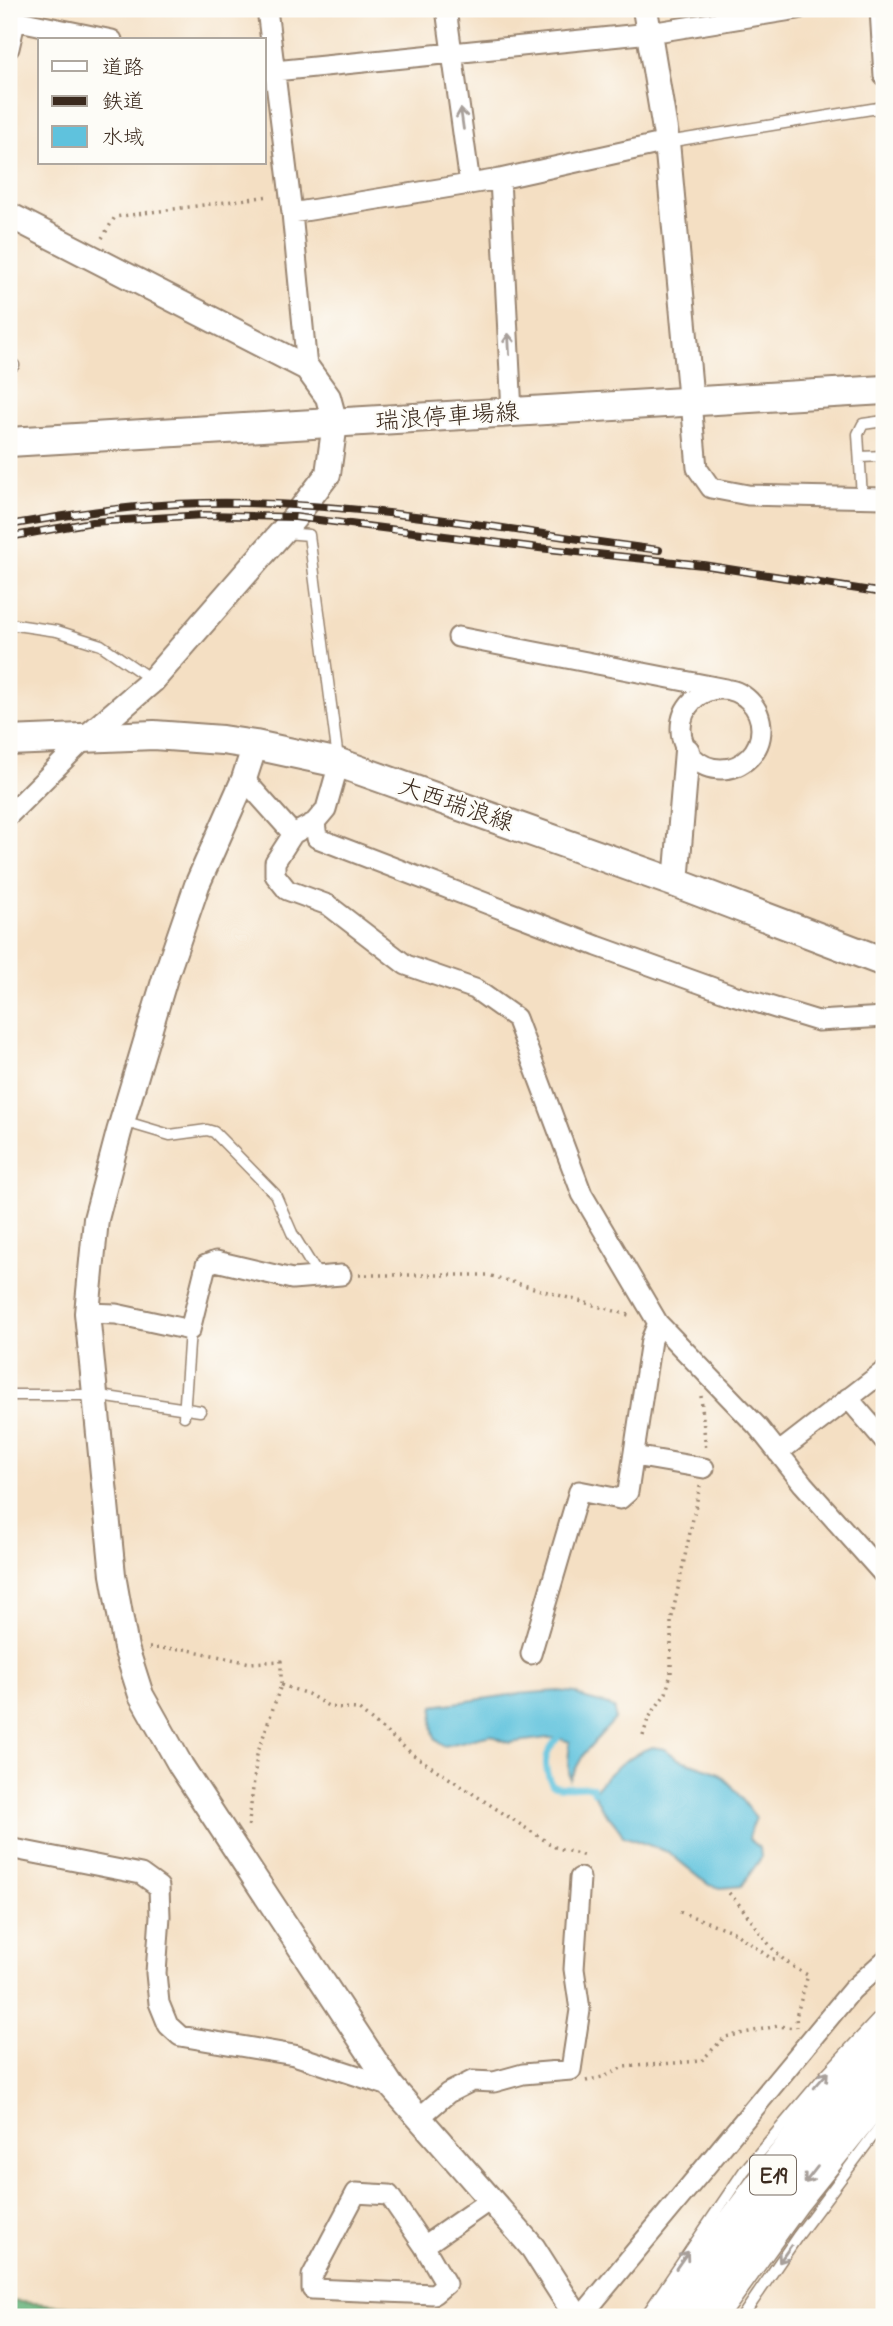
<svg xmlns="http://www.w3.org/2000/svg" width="893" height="2326" font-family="'Indie Flower','Klee One',sans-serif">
<rect width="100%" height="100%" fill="#fdfcf7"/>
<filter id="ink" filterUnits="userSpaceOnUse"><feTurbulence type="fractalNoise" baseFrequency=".0143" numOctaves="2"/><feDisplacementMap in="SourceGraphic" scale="14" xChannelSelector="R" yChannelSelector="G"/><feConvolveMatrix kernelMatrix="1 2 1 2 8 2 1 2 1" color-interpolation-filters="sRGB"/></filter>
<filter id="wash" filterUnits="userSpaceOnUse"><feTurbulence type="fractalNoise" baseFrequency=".00686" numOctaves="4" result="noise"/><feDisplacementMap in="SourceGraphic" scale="28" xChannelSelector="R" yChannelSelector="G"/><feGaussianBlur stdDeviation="1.57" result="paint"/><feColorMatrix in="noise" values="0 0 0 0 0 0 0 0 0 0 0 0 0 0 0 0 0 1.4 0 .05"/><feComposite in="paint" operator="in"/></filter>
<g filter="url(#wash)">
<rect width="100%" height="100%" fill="#f4dfc3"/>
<!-- forest -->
<path fill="#66b27a" stroke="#506e4c" stroke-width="2" d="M9 2301 188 2316 191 2317H9Z"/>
<!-- water -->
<path fill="#5fc2dd" stroke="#4d767e" stroke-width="2" d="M559 1691 575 1693 586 1699 608 1705 615 1710V1719L585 1752 570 1779 568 1762 570 1742 558 1738H547L509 1743 491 1735 444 1746C429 1739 432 1720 434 1706L517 1694Z
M652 1747 665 1749 678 1759 717 1772 732 1786 756 1818 750 1832 749 1839 760 1848 761 1858 741 1886 721 1888 709 1885 668 1852 623 1836C615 1819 599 1811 594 1792 607 1772 629 1755 652 1747Z"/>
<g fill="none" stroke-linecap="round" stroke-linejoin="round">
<!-- stream -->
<path stroke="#5fc2dd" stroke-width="6" d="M558 1738C543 1753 543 1767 552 1785 563 1790 580 1785 593 1787L594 1792"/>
</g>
</g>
<g filter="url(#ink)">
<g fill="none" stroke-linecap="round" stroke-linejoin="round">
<defs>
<path id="service" d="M667 142 884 107
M9 364 14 365
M860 457 884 456
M862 497 858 434 863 424 884 421
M285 533 309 535 338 759
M9 624 57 631 101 645 152 680
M123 1121 170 1135 207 1130 214 1132 275 1194 292 1233 319 1277
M9 1395H94L200 1411
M184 1416 190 1330
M645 2317 744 2171 826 2074 884 2012
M742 2317 797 2237 884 2121"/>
<path id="minor" d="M267 9 292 213 307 368
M446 9 470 184
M880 9 884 76
M9 19 112 40
M9 48 15 22 14 10
M264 69 275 71 650 33 798 9
M500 179 512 412
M292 213 500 179 667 142
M691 402 697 468 711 488 748 495 884 498
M458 637 726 689
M681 729a40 40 0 1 1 80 0a40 40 0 1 1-80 0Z
M244 779 293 834
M9 815 87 737
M315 822 326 809 339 763
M884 1017 818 1021 733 995 597 946 317 838 315 822 293 834 275 862V875L287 890 328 905 406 965 475 989 516 1018 582 1194 658 1323 758 1427 803 1484 884 1575
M87 1313 116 1314 190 1330 206 1265 216 1261 292 1279 341 1275
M848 1398 884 1440
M778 1453 884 1371
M634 1456 704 1468
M531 1654 579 1491 620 1499 628 1492 651 1340 658 1323
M9 1848 141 1874 159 1887 160 1916 156 1973 159 2003 168 2025 180 2036 294 2055 392 2087
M420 2117 448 2093 472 2081 494 2082 523 2074 571 2070 580 2010 574 1969 580 1878
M424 2246 389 2195 356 2193 312 2276V2289L434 2294 446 2284 424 2246 490 2200
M581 2317 852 1990 884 1961"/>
<path id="tertiary" d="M645 9 667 142 691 402
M9 215 307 368 328 397 335 423 328 474 295 517 152 681 87 737
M255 745 244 779 197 885 165 978 119 1132 96 1219 87 1313 113 1575 126 1648 141 1695 181 1766 392 2087 533 2248 577 2317
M676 883 687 751"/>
<path id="secondary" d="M9 442 884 390
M9 741 154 735 222 740 255 745 339 763 676 883 884 962"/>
<path id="motorway" d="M671 2317C736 2220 807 2127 884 2040
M707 2317 791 2200 884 2084"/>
</defs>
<!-- service casing -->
<use href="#service" stroke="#988470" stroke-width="13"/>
<!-- minor casing -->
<use href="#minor" stroke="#988470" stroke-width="23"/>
<!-- tertiary casing -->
<use href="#tertiary" stroke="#988470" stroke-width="28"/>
<!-- secondary casing -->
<use href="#secondary" stroke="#988470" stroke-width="32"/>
<!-- motorway casing -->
<use href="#motorway" stroke="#988470" stroke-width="40"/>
<!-- path -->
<path stroke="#988470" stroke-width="3.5" stroke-dasharray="2 5" stroke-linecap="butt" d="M102 238 115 217 270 196
M359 1275H488L632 1316
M701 1396 706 1451
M149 1648 184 1649 250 1663 281 1661V1685L257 1755 248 1830
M281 1685 308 1694 330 1707 358 1709 415 1756 555 1847 585 1856
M643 1736 648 1719 666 1693 671 1673V1621L700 1486
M729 1893C758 1923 768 1957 808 1975L796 2017 797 2027
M680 1912 732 1931 772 1959 780 1958
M586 2081 606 2076 623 2067 701 2061 725 2037 778 2026 795 2028"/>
<!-- service -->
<use href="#service" stroke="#fff" stroke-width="10"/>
<!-- minor -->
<use href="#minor" stroke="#fff" stroke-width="19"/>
<!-- tertiary -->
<use href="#tertiary" stroke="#fff" stroke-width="24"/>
<!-- secondary -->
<use href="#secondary" stroke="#fff" stroke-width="28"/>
<!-- motorway -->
<use href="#motorway" stroke="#fff" stroke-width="37"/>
<defs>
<path id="rail" d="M9 525C73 514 138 504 204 503 356 500 508 531 659 550
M9 537 92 522 203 515 295 517 539 548 703 565 884 593"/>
</defs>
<!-- rail casing -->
<use href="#rail" stroke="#3b2a1e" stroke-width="8"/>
<!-- rail -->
<use href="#rail" stroke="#fdfcf7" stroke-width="5" stroke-dasharray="16" stroke-linecap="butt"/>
</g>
<!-- one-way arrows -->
<defs><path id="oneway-shaft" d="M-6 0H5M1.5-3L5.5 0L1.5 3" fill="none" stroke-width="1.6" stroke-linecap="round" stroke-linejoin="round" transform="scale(1.75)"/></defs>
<g stroke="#a79f9a">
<use href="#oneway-shaft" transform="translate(462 119) rotate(-98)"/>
<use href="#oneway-shaft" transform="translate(509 344) rotate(-93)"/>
<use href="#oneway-shaft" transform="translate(821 2080) rotate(-49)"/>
<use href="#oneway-shaft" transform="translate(811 2175) rotate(128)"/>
<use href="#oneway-shaft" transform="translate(785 2254) rotate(125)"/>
<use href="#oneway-shaft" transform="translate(682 2260) rotate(-55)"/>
</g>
</g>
<g text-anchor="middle" stroke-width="5" stroke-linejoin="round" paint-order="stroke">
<!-- shield labels -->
<rect fill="#fdfcf7" stroke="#75695f" stroke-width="2" x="750" y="2155.5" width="46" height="39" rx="5"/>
<g font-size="23" font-weight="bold" fill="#3b2a1e">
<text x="773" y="2183">E19</text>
</g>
<!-- street labels -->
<g font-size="24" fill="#3b2a1e" stroke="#fdfcf7">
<text transform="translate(447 416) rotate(-4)" y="8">瑞浪停車場線</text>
<text transform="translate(456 804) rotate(19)" y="8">大西瑞浪線</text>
</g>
</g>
<!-- margin -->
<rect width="893" height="2326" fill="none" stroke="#fdfcf7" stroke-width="35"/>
<!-- legend -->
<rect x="38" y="38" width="228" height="126" fill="#fdfcf7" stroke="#afa8a0" stroke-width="2"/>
<rect x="52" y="61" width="35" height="10" fill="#ffffff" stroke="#afa8a0" stroke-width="2"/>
<text x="102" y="74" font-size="21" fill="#3b2a1e">道路</text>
<rect x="52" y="96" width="35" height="10" fill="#3b2a1e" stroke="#afa8a0" stroke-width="2"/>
<text x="102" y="108" font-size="21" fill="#3b2a1e">鉄道</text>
<rect x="52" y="126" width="35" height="21" fill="#5fc2dd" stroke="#afa8a0" stroke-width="2"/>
<text x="102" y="144" font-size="21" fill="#3b2a1e">水域</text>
</svg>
